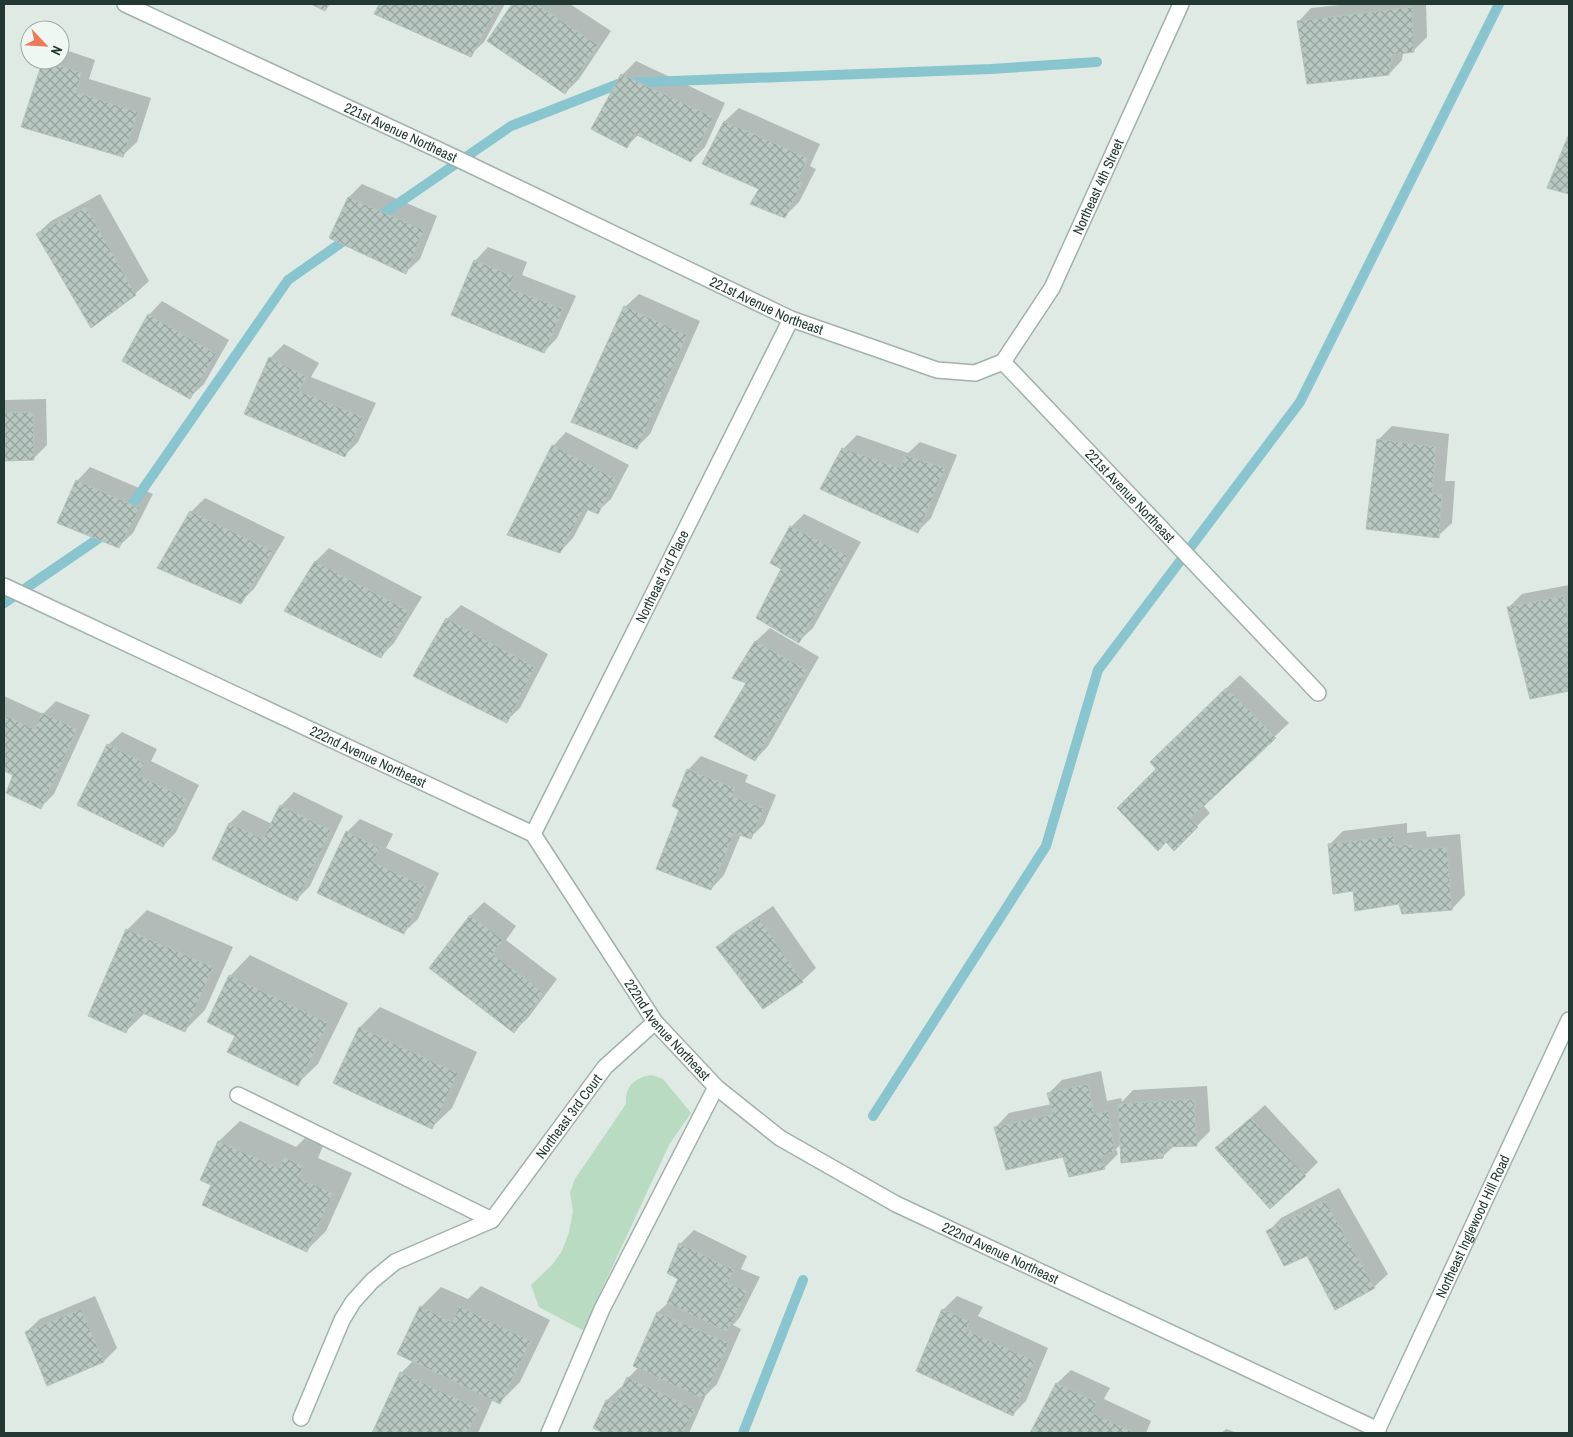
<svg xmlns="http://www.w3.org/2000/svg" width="1573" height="1437" font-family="'Archivo Narrow',sans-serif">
<defs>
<pattern id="building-cross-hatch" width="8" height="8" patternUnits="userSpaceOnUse" patternTransform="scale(1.25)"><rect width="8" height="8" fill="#b8c7c1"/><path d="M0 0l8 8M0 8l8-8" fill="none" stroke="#95a39d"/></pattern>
</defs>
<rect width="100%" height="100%" fill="#dfeae5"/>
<!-- green -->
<path fill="#b8dbc1" d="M652 1075 663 1079 691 1113 669 1145 601 1291 584 1331 539 1307 531 1285 553 1264 562 1251 569 1232 573 1211 570 1193 575 1179 626 1104C625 1086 635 1077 652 1075Z"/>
<!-- shadow -->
<path fill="#0003" d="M381 4H505L484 42 470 55 376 13Z
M514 4H570L611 31 579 79 565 93 488 41Z
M1348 4H1426L1427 37 1413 51 1403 52 1402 60 1389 74 1298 22 1311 8Z
M60 48 95 60 89 79 151 98 137 142 123 155 44 60H60Z
M636 61 725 103 705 147 691 161 639 134 627 146 622 75Z
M739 108 820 144 810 166 816 169 799 202 785 216 760 188 704 163 725 121Z
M1569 136V193L1549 187Z
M362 184 437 216 420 259 406 272 331 238 349 197Z
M100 194 149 281 135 294 37 234 51 221Z
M488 247 527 262 522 275 576 296 557 338 544 352 475 261Z
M639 294 700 321 650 434 637 447 625 307Z
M162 301 229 340 204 384 190 397 149 315Z
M284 344 319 363 311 377 376 403 358 442 345 455 270 358Z
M46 399 47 445 33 459 4 460V400Z
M1392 426 1449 434 1445 481H1455L1452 523 1438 536 1378 440Z
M566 432 629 465 611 499 597 512 589 508 573 538 560 552 553 446Z
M857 435 908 453 920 442 957 455 931 518 917 532 843 449Z
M90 467 153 494 133 533 119 546 77 481Z
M205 498 285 537 254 589 240 602 191 512Z
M804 514 861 542 813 628 799 641 783 568 791 527Z
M329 548 422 597 394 643 380 657 316 561Z
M1569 585V690L1531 698 1508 608 1522 594Z
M461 605 548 654 520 708 506 721 447 619Z
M770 628 819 657 768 746 755 760 747 682 734 678 756 641Z
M1240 675 1289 723 1203 805 1210 813 1174 849 1158 769 1152 762Z
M4 696 43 714 56 701 90 715 54 794 41 807 15 775 4 770Z
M122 732 157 749 151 761 199 785 176 832 163 846 108 745Z
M701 756 748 775 745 782 776 795 764 824 751 837 741 834 724 875 711 889 681 809 688 770Z
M294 792 343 816 310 886 297 899 213 859 230 823 243 810 272 824 281 806Z
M360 819 393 834 386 848 439 873 418 919 404 932 347 832Z
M1407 823V833L1426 831 1427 837 1460 834 1465 895 1452 909 1400 902 1354 890 1329 845 1343 831Z
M484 902 516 926 506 940 557 979 528 1018 514 1031 431 968 471 915Z
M773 906 816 968 802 981 718 947 732 934Z
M147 910 233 947 205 1010 185 1030 145 1013 126 1031 127 930Z
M250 955 348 1003 318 1064 297 1084 236 1035 230 976Z
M380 1007 477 1052 452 1108 431 1128 334 1083 360 1027Z
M1101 1071 1107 1101 1121 1098 1122 1102 1133 1090 1207 1086 1210 1131 1196 1145 1174 1146 1162 1157 1121 1144 1116 1149 1118 1154 1104 1168 1064 1155 996 1127 1009 1113 1052 1104 1049 1093 1062 1080Z
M1265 1105 1318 1162 1305 1175 1217 1148Z
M240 1121 296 1147 305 1138 323 1146 318 1158 352 1173 326 1231 306 1251 213 1185 202 1180 219 1141Z
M1339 1188 1388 1274 1374 1287 1308 1255 1268 1232 1281 1218Z
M694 1230 747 1256 741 1269 760 1277 740 1317 733 1325 741 1329 717 1384 706 1395 689 1433H604L607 1400 621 1387 623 1388 628 1378 639 1367 634 1365 658 1312 669 1302 680 1278 668 1272 680 1244Z
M481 1286 550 1320 520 1382 500 1402 493 1399 478 1433H373L401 1373 414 1360 421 1307 441 1287 468 1299Z
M95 1296 117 1348 104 1361 26 1332 40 1319Z
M957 1296 983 1307 978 1316 1048 1348 1026 1401 1012 1415 917 1371 944 1309Z
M1071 1370 1110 1388 1104 1399 1151 1421 1146 1433H1031L1057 1383Z
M1226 1429 1238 1433H1221Z"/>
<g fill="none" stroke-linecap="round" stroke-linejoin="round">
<!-- stream -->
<path stroke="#88c5ce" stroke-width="10" d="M374 220 511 126 621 83 991 69 1097 62
M125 515 288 280 351 236
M4 603 108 532
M873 1116 1046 846 1098 670 1300 402 1499 4
M743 1433 803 1280"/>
</g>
<!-- building -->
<path fill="url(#building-cross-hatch)" stroke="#b2c3bc" d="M311 4H329L325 11Z
M379 4H488L497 8 471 57 374 14Z
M512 4H536L598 45 565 94 487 41Z
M1412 7 1414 52 1392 55 1389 75 1307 84 1297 21Z
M43 60 82 73 76 92 138 112 123 157 21 127Z
M621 74 713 117 691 162 635 134 627 148 591 129Z
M724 121 808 158 798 180 803 182 785 218 750 204 759 189 702 164Z
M1568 136H1569V194L1547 188Z
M348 197 424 230 406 274 329 238Z
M86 207 136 295 91 328 36 234Z
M474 260 514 276 509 288 563 309 544 353 451 315Z
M624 306 687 335 637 449 571 422Z
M148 314 216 354 190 399 122 361Z
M269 357 307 377 299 391 363 417 345 457 244 414Z
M33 412 34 460 4 461V413Z
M1377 439 1436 447 1432 494H1442L1439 538 1366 529Z
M552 445 616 479 598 514 584 508 560 553 507 535Z
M842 448 900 468 905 455 945 468 918 533 820 489Z
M76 480 140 508 119 548 57 523Z
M190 511 273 551 241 604 157 568Z
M790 526 848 556 799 643 756 618 781 569 770 563Z
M315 561 409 611 381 658 284 611Z
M1564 596 1569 621V691L1530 699 1507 607Z
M446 618 535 667 507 723 413 676Z
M755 641 807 670 755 761 714 737 746 683 732 678Z
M1226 688 1276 738 1190 819 1198 827 1174 851 1166 842 1158 851 1117 808 1156 769 1150 762Z
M42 713 77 729 41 809 6 793 13 775 4 771V715L35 729Z
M107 744 145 763 138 775 187 799 163 847 77 805Z
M687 769 735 788 732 796 764 808 751 839 734 833 711 890 656 869 679 810 672 806Z
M280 805 331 830 297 901 212 859 229 823 263 839Z
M346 831 380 848 373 862 426 887 404 934 317 893Z
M1394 836V846L1412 844 1413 850 1447 847 1452 910 1402 914 1399 904 1355 911 1353 891 1333 894 1328 844Z
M470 915 503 940 493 954 544 993 514 1033 429 968Z
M759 918 803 982 763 1009 716 947Z
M126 929 213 967 185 1032 136 1010 126 1033 88 1016Z
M229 975 328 1023 298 1086 227 1052 235 1036 207 1022Z
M359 1027 458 1073 432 1129 333 1083Z
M1088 1084 1094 1114 1108 1111 1115 1152 1101 1157 1105 1169 1069 1177 1063 1157 1006 1170 994 1127 1053 1114 1047 1093Z
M1194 1099 1197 1146 1164 1147 1163 1158 1121 1163 1118 1104Z
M1251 1118 1306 1176 1270 1209 1215 1148Z
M218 1141 279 1168 284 1157 303 1166 299 1178 333 1193 307 1252 202 1205 211 1185 200 1180Z
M1325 1201 1375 1288 1335 1310 1307 1256 1284 1266 1266 1231Z
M679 1243 734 1270 728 1283 747 1291 727 1332 667 1303 678 1279 667 1273Z
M420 1306 452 1322 459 1306 531 1341 500 1404 397 1354Z
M81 1309 104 1362 47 1386 25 1332Z
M942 1309 970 1321 966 1330 1035 1361 1013 1416 916 1371Z
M657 1312 729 1343 703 1399 633 1366Z
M400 1372 479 1409 468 1433H372Z
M627 1377 695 1409 683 1433H604L593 1428 606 1400 615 1403Z
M1056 1383 1097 1402 1092 1413 1135 1433H1030Z"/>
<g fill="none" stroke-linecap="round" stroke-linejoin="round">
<defs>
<g id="minor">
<path id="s1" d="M125 4 458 159 791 319 937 370 975 373 1003 362 1318 693"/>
<path id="s2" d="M1003 362 1052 288 1181 4"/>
<path id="s3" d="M4 586 533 834 655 1022 716 1087 780 1138 896 1204 1378 1430"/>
<path id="s4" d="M533 834 791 319"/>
<path d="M238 1095 492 1220 395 1262 372 1281 353 1302 342 1320 301 1418"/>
<path id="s5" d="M492 1220 605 1067 655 1022"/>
<path d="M549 1433 602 1309 716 1087"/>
<path id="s6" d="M1376 1433 1569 1020"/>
</g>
</defs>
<!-- minor casing -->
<use href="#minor" stroke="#a2b1ac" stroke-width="18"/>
<!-- minor -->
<use href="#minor" stroke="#fff" stroke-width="15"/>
</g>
<g text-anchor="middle" stroke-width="4.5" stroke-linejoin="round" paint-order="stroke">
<!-- street labels -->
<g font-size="14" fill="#213932" stroke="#eff7f3">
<text dy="5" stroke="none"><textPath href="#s1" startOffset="304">221st Avenue Northeast</textPath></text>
<text dy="5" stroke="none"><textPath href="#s2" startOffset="200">Northeast 4th Street</textPath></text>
<text dy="5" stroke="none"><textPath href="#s1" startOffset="709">221st Avenue Northeast</textPath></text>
<text dy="5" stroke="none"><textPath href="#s1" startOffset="1144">221st Avenue Northeast</textPath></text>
<text dy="5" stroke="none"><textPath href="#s4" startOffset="288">Northeast 3rd Place</textPath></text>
<text dy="5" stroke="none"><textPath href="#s3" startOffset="402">222nd Avenue Northeast</textPath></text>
<text dy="5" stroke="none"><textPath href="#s3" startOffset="822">222nd Avenue Northeast</textPath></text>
<text dy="5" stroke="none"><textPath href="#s5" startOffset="129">Northeast 3rd Court</textPath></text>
<text dy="5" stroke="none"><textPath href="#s6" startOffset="228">Northeast Inglewood Hill Road</textPath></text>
<text dy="5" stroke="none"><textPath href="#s3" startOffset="1228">222nd Avenue Northeast</textPath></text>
</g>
</g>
<!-- border -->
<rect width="1573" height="1437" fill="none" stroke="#213932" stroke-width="10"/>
<!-- north arrow -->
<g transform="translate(45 45) rotate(115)"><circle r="24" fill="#eff7f3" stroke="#9daba6"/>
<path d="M0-4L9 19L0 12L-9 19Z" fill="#ed7a5a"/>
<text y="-8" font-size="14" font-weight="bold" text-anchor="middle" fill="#213932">N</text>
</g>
</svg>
